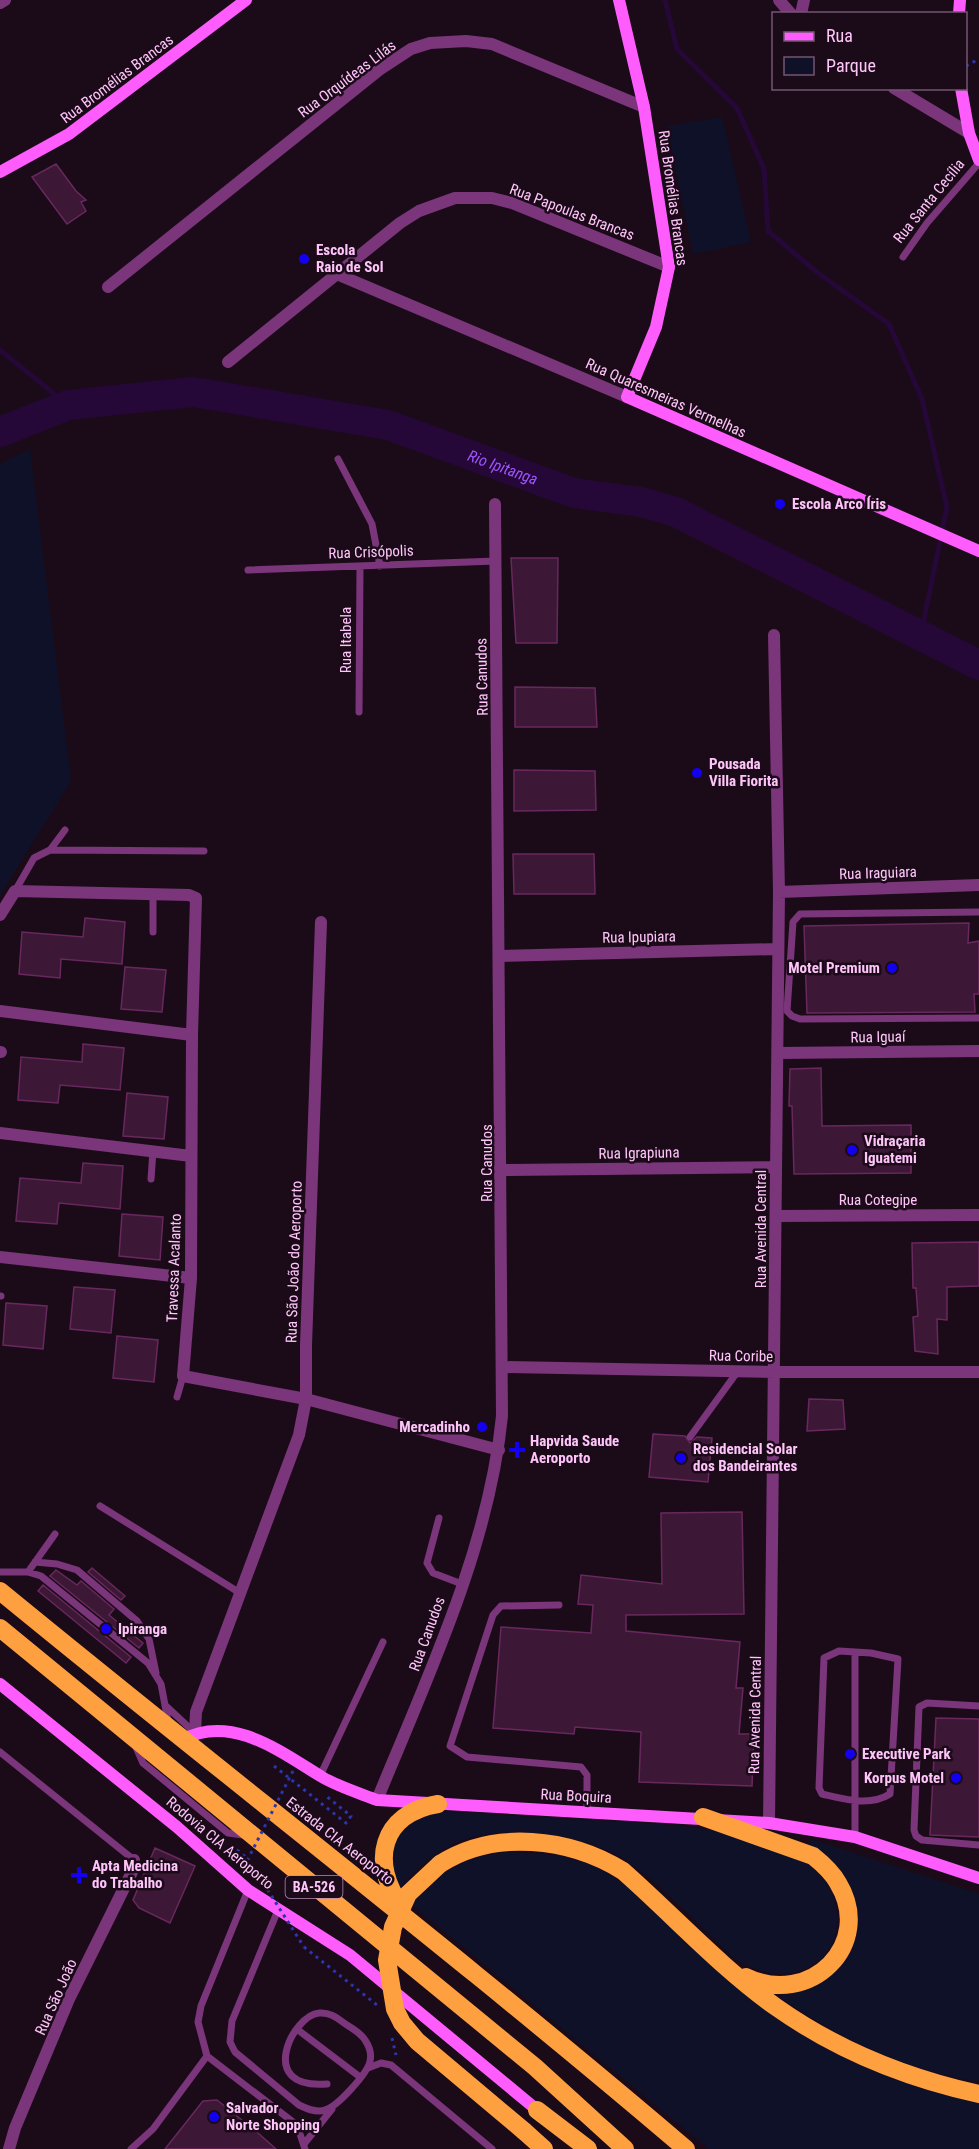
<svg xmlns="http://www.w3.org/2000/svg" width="979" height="2149" font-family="'Roboto Condensed',sans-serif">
<rect width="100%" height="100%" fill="#1b0b19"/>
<!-- green -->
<path fill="#0f1129" d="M722 117 751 242 693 254 667 126Z
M30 449 71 781 0 895V464Z
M437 1811C485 1814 534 1817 582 1820 645 1823 823 1823 836 1907 839 1928 836 1946 819 1960 793 1981 761 1975 735 1959 701 1927 665 1888 627 1861 587 1834 501 1822 456 1843 431 1854 414 1872 396 1892L388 1863 397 1835 411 1821Z
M811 1839 979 1894V2082C901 2069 845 2041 780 1998L782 1993 797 1991 855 1929 809 1845Z
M510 1852 559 1855 596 1866 630 1888 808 2037 856 2063 896 2079 979 2102V2149H709L412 1905C435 1871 470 1854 510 1852Z"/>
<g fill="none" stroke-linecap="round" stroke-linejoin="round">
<!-- stream -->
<path stroke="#250837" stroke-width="5" d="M665 0 677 49 737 108 764 169 768 231 818 273 889 324 922 399 947 507 921 634
M0 350 68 405"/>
<!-- river -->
<path stroke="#250837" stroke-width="30" id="s1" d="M0 432 68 405 193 392 388 425 574 493 641 502 676 512 979 665"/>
</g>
<!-- building -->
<path fill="#3c1736" stroke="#69285d" stroke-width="1.5" d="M56 164 76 191 86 200 81 202 86 211 67 224 32 177Z
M511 558H558L557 643H516Z
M515 687 595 688 597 727H515Z
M514 770 595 771 596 810 514 811Z
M513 854H594L595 894H514Z
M85 918 125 922 122 964 61 959 60 978 19 974 22 932 83 937Z
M969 923 968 943 979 941V994H974L975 1012 807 1013 804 926Z
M125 967 166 970 162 1012 121 1009Z
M83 1044 124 1048 120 1090 60 1085 58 1103 18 1100 21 1057 82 1062Z
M821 1068 822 1126 911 1125V1173L794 1174 792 1106H789L790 1069Z
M127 1093 168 1097 164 1139 123 1136Z
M83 1163 123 1166 120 1209 59 1203 57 1224 16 1221 20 1178 81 1183Z
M122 1214 163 1217 160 1260 119 1256Z
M979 1242V1286L947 1287V1320L937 1319 938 1354 915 1351 913 1317 918 1316 916 1288H913L912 1243Z
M74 1287 115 1290 111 1333 70 1329Z
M6 1303 47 1306 43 1349 3 1345Z
M117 1336 158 1340 154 1382 113 1378Z
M809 1399 843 1400 845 1429 807 1431Z
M653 1434 685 1436 690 1443 697 1437 712 1438 708 1482 649 1477Z
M742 1512 744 1614 626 1615V1631L740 1642 736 1688H743L739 1734H754L752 1786 639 1782 641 1732 575 1727 574 1734 493 1728 501 1627 591 1633 593 1605 578 1604 581 1575 662 1584 661 1513Z
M92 1568 125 1596 121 1600 88 1572Z
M56 1570 77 1585 81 1581 114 1609 109 1615 143 1643 139 1648 50 1576Z
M43 1585 131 1657 126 1663 38 1591Z
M936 1718 979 1719V1837L930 1835Z
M155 1848 195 1866 170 1923 139 1908 133 1900Z
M217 2100 258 2133 276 2149H165L203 2101Z"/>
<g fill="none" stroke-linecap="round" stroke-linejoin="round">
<!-- path -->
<path stroke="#2b35ad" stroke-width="3" stroke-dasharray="3 4.5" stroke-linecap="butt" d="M966 66 979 59
M274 1766 346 1823 351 1816 326 1796
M231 1845 248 1859
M304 1947 377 2005
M392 2038 396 2055"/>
<!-- lane -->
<path stroke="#7b357a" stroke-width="7" d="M903 257 927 223 979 163
M338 459 372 524 380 566
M248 570 496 561
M359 712 360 567
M50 850 65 830
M15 891 34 858 50 850 204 851
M979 912 800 914 793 922 787 1011 792 1016 800 1019 979 1018
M153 932V894
M151 1179 153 1151
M0 1296H1
M177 1397 183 1376
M690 1437 738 1371
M100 1506 240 1593
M439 1518 427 1563 433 1573 462 1584
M35 1562 57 1564 77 1570 137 1621 149 1639 156 1673
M0 1572H28L41 1576 148 1663 161 1684 168 1721
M28 1572 55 1534
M559 1605 501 1606 493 1615 450 1746 467 1757 581 1767 587 1775V1811
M839 1651 871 1653 898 1659 890 1794C869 1807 844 1799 822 1794L819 1788 824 1658Z
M165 1705 195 1733
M979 1706 927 1703 919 1707 914 1830 916 1836 922 1840 979 1845
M135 1745 143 1763 228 1833 243 1835
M0 1752 134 1860
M320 1776 383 1642
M855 1837V1652
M278 1910 232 2021 230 2042 235 2052 299 2105C307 2109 316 2113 325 2110 337 2107 368 2073 370 2061 372 2053 369 2046 365 2040 360 2032 351 2028 344 2023 336 2017 329 2012 319 2013 293 2015 255 2090 327 2084
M298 2030 360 2077
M207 2056 297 2125 305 2149
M368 2068 381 2063 391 2065 492 2149
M304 2144 332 2109
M131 2149 153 2129 207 2056 198 2022 201 2006 248 1890"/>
<!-- street -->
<path stroke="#7b357a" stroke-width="12" d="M779 0 791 14
M0 3 5 0
M801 14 804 0
M894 88 969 133
M339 275 627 397
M108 287 379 70 411 49 430 43 466 41 492 44 644 107
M228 362 400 223 419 211 455 198H492L512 203 669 267
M779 892 979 885
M0 915 15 891 189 895 196 898 192 1035 191 1278 183 1376 306 1399 499 1450
M501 956 778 949
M0 1011 192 1035
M0 1052H1
M778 1053 979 1051
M0 1133 191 1156
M502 1170 776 1167
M777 1216 979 1215
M0 1257 191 1278
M503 1367 774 1372H979
M195 1733 196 1712 299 1435 306 1399V1345L321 922
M377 1800C427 1678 489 1548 502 1416L495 504
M769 1823 779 892 774 635
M9 2149 15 2128 69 1999 132 1872 134 1860"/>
<!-- secondary -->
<path stroke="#ff5cfe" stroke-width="12" d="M619 0 644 107 669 267 656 327 627 397 979 551
M959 14 960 0
M961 88 969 133 979 160
M0 172 69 134 246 0
M0 1684 177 1827 248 1890 350 1955 542 2114
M182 1740C231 1713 281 1752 322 1777 339 1787 359 1793 377 1800L769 1823 855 1837 979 1878"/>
<!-- highway -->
<path stroke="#ffa040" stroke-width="18" d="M0 1591C228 1778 462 1958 686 2149
M0 1628 535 2067 625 2149
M703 1817 813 1856C823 1864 832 1872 838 1883 875 1944 810 2008 746 1977
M440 1864C494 1829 570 1838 623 1871 674 1916 720 1967 776 2007 837 2050 906 2078 979 2094
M402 1907C369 1863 381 1813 438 1804
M537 2110 588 2149
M524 2131 544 2149"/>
<!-- path-bridge -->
<path stroke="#2b35ad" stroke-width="3" stroke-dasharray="3 4.5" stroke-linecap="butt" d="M293 1771 248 1859 304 1947"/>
<!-- highway-bridge -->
<path stroke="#ffa040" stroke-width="18" d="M440 1864 408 1894 393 1927 387 1960 395 2009 402 2023 417 2041 524 2131"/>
</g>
<!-- markers -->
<g fill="#1300f0" stroke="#1b0b19" stroke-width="2">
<circle cx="304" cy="259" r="6"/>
<circle cx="780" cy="504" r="6"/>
<circle cx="697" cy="773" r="6"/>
<circle cx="892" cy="968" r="6"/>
<circle cx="852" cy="1150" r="6"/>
<circle cx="482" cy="1427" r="6"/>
<path d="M514 1441h6v6h6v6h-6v6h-6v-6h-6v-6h6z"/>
<circle cx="681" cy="1458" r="6"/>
<circle cx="106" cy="1629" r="6"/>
<circle cx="850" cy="1754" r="6"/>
<circle cx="956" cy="1778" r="6"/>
<path d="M76 1866h6v6h6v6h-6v6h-6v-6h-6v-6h6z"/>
<circle cx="214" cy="2117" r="6"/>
</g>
<g text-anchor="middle" stroke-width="5" stroke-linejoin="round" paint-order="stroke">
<!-- shield labels -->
<rect fill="#1b0b19" stroke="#bb8db6" stroke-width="1.5" x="285.5" y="1876" width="57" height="22" rx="4.5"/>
<g font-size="14" font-weight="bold" fill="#ffc5fa">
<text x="314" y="1892">BA-526</text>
</g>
<!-- street labels -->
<g font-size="15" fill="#ffc5fa" stroke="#1b0b19">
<text transform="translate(117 79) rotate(-37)" y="5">Rua Bromélias Brancas</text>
<text transform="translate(347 79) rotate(-37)" y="5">Rua Orquídeas Lilás</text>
<text transform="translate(673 198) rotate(82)" y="5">Rua Bromélias Brancas</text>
<text transform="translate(929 201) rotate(-51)" y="5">Rua Santa Cecília</text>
<text transform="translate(572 212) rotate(21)" y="5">Rua Papoulas Brancas</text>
<text transform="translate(666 398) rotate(24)" y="5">Rua Quaresmeiras Vermelhas</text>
<text transform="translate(371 552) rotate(-2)" y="5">Rua Crisópolis</text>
<text transform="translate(346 640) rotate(-90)" y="5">Rua Itabela</text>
<text transform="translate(482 677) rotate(-91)" y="5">Rua Canudos</text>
<text transform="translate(878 873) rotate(-2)" y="5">Rua Iraguiara</text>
<text transform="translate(639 937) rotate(-1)" y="5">Rua Ipupiara</text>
<text transform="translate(878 1037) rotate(-1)" y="5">Rua Iguaí</text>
<text transform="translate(639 1153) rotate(-1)" y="5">Rua Igrapiuna</text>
<text transform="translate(487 1163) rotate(-90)" y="5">Rua Canudos</text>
<text x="878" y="1205">Rua Cotegipe</text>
<text transform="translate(761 1229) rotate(-90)" y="5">Rua Avenida Central</text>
<text transform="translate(294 1262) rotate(-88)" y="5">Rua São João do Aeroporto</text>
<text transform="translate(174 1268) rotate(-88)" y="5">Travessa Acalanto</text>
<text transform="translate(741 1356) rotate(1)" y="5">Rua Coribe</text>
<text transform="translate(427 1634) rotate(-70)" y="5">Rua Canudos</text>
<text transform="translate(755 1715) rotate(-89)" y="5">Rua Avenida Central</text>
<text transform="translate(576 1796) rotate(3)" y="5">Rua Boquira</text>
<text transform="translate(340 1841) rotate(38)" y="5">Estrada CIA Aeroporto</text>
<text transform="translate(220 1843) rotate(40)" y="5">Rodovia CIA Aeroporto</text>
<text transform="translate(56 1997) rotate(-66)" y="5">Rua São João</text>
</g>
<!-- poi labels -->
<g font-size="15" font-weight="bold" fill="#ffc5fa" stroke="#1b0b19" text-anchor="start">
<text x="316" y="255">Escola<tspan x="316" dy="17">Raio de Sol</tspan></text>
<text x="792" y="509">Escola Arco Íris</text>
<text x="709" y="769">Pousada<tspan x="709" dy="17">Villa Fiorita</tspan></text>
<text x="880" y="973" text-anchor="end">Motel Premium</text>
<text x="864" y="1146">Vidraçaria<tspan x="864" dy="17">Iguatemi</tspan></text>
<text x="470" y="1432" text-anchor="end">Mercadinho</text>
<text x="530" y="1446">Hapvida Saude<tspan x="530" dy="17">Aeroporto</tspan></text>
<text x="693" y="1454">Residencial Solar<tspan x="693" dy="17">dos Bandeirantes</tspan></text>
<text x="118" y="1634">Ipiranga</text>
<text x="862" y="1759">Executive Park</text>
<text x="944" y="1783" text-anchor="end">Korpus Motel</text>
<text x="92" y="1871">Apta Medicina<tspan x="92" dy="17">do Trabalho</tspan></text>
<text x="226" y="2113">Salvador<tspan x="226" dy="17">Norte Shopping</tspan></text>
</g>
<!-- water labels -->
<g font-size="16" font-style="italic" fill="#9f53ff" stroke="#1b0b19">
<text dy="6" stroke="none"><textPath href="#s1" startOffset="519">Rio Ipitanga</textPath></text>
</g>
</g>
<!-- legend -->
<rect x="772" y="12" width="195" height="78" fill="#1b0b19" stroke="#765573" stroke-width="1.5"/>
<rect x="784" y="32" width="30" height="9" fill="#ff5cfe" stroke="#765573" stroke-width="1.5"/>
<text x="826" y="42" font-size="18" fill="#ffc5fa">Rua</text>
<rect x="784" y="57" width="30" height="18" fill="#0f1129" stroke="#765573" stroke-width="1.5"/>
<text x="826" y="72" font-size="18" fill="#ffc5fa">Parque</text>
</svg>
